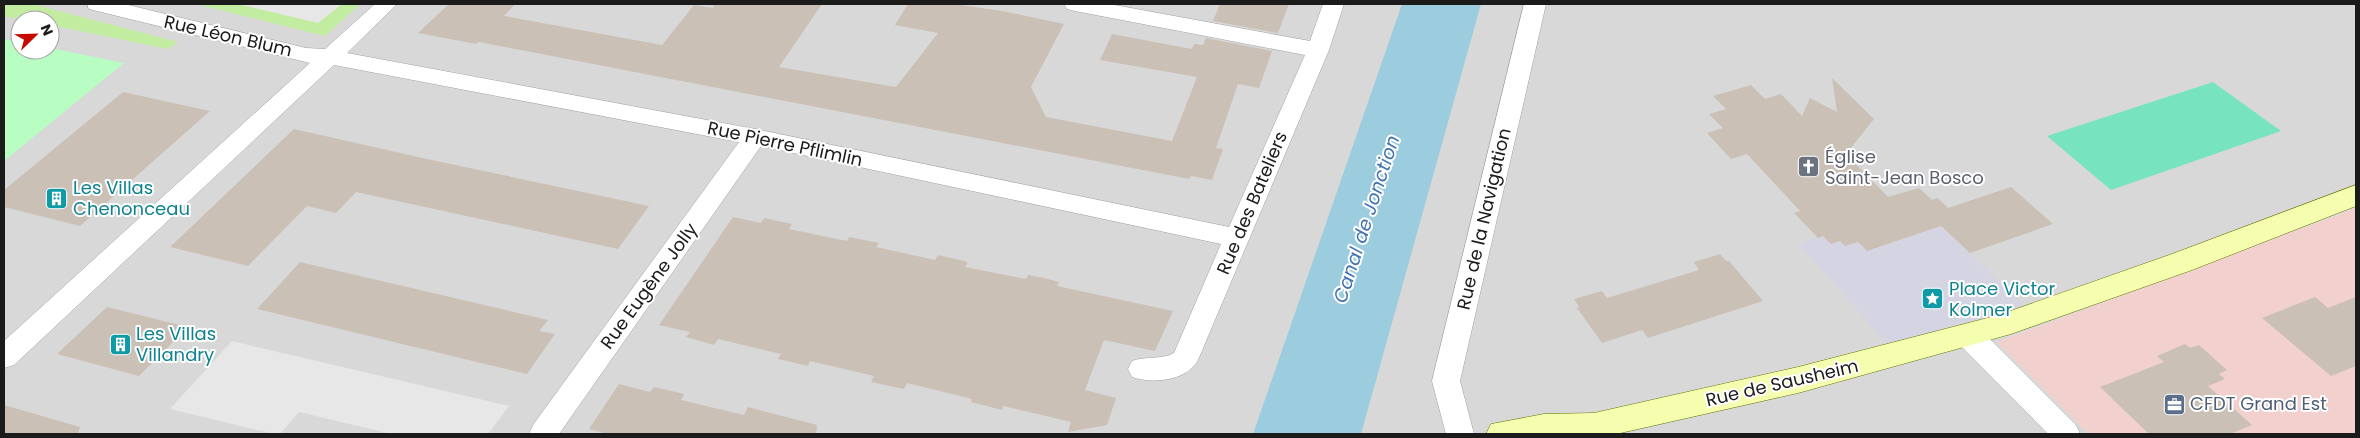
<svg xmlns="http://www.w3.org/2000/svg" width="2360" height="438" font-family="Poppins,sans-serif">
<rect width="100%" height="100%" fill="#eeeae0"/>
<!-- residential -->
<path fill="#d9d8d8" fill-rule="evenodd" d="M4 4H2356V208L1997 342 2089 434H4ZM20 20H50V50H20Z"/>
<!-- commercial -->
<path fill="#f1d0cd" d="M2356 208V434H2089L1997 342Z"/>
<!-- grass -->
<path fill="#c2eda1" d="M4 4H32L178 42 168 49 50 25V20H23L4 16Z
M196 4H360L325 36Z"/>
<!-- park -->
<path fill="#b8fdc1" d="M4 39 20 42V50H50V48L124 63 4 161Z"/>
<!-- pitch -->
<path fill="#77e4bf" d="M2213 82 2281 131 2111 190 2047 136Z"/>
<!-- parking -->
<path fill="#e7e7e7" d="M238 4H342L318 23Z
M232 341 509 406 488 434H392L299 412 280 434H274L170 409Z"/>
<!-- plaza -->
<path fill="#d5d4e3" d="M1928 214 2002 284 2035 315 1897 355 1799 244 1822 235 1831 244 1840 241 1846 246 1858 242 1867 251 1898 241Z"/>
<!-- water -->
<path fill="#9ccddf" d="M1402 4H1481L1361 434H1253Z"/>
<!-- building -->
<path fill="#cac0b6" d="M449 4H515L504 16 662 45 694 5 713 8 714 4H822L779 67 896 87 938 33 895 25 908 4H955L1008 12 1064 24 1031 87 1046 117 1172 141 1197 77 1100 60 1112 34 1192 49 1194 44 1203 45 1206 38 1272 51 1259 88 1238 84 1216 148 1223 149 1212 180 1191 176 1189 179 526 51 478 42 476 44 418 33Z
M1220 4H1289L1278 33 1213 21Z
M1832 78 1874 119 1846 154 1888 197 1919 188 1932 200 1938 198 1948 208 2011 187 2053 224 1970 253 1941 226 1867 251 1858 242 1845 246 1840 241 1831 244 1823 236 1818 238 1794 213 1800 211 1747 154 1731 159 1707 133 1723 128 1709 114 1726 109 1713 96 1751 85 1765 99 1781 94 1802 116 1810 98 1837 112Z
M123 92 210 111 80 226 4 207V190Z
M294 129 427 159 649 206 618 249 356 192 336 213 307 206 248 266 170 247Z
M733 217 761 223 764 218 792 224 789 229 847 241 849 237 879 243 876 247 935 260 938 255 968 262 965 267 1026 279 1028 275 1044 278 1059 282 1057 286 1173 311 1155 351 1104 340 1085 390 1116 398 1107 425 1068 432 1071 422 1003 406 1002 410 971 402 972 399 907 383 904 389 871 382 874 376 810 361 808 366 778 359 781 354 718 339 714 345 686 337 690 332 659 325Z
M1720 254 1726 261H1729L1763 301 1648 338 1642 330 1602 343 1577 308 1579 307 1574 299 1602 291 1607 298 1699 270 1694 262Z
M300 262 548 320 539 331 555 334 527 374 257 309Z
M2315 297 2328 308 2356 297V366L2331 376 2262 318Z
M107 307 188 327 139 376 57 354Z
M2185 344 2190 348 2199 345 2227 370 2219 374 2225 379 2208 386 2252 425 2230 434H2149L2100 387 2164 362 2157 356Z
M619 384 650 392 654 387 684 394 681 400 744 415 748 407 817 425 816 434H608L589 429Z
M4 405 80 427 78 434H4Z"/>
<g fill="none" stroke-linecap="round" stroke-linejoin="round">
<defs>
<path id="minor" d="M87 4H124L306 48 325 49 375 4H397L347 53 755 129 1229 227 1305 55 1075 11 1067 9 1064 4H1109L1310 41 1323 4H1344L1329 50 1198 360C1187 381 1153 384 1132 377L1128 369 1132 361C1145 356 1162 360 1174 353L1221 244 761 146 559 434H529L533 425 739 142 334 65 14 365 4 368V341L310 63 89 9Z
M1524 4H1546L1460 381 1474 434H1446L1432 381Z
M1968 324 1978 327 2076 425 2080 434H2048L1958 343 1954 335 1958 327Z"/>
<path id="secondary" d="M2356 185V206L2192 270 2011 334 1798 393 1616 434H1486L1491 424 1544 414 1594 413 1798 367 1999 315 2172 254Z"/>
</defs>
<!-- minor casing -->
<use href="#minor" stroke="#a2a2a2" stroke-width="1"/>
<!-- secondary casing -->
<use href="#secondary" stroke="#627500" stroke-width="1"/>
<!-- minor -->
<use href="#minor" fill="#fff" fill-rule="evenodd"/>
<!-- secondary -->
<use href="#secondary" fill="#f5feae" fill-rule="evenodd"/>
</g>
<!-- icons -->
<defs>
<symbol id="church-square" viewBox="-11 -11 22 22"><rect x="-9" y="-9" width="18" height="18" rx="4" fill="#6b7280" stroke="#fff"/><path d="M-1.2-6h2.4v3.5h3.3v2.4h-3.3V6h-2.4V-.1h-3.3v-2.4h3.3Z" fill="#fff"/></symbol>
<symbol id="building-square" viewBox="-11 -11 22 22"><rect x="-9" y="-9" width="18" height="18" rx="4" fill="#0f9aa8" stroke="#fff"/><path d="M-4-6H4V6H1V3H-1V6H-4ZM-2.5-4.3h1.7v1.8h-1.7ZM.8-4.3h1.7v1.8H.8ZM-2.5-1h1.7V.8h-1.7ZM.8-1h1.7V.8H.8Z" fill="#fff"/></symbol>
<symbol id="sight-square" viewBox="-11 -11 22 22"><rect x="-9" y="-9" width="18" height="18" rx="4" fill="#0f9aa8" stroke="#fff"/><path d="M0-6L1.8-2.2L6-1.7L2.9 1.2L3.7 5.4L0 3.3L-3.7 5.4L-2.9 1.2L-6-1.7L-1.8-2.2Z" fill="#fff"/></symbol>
<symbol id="office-square" viewBox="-11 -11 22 22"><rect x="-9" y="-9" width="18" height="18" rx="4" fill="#5c6f8a" stroke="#fff"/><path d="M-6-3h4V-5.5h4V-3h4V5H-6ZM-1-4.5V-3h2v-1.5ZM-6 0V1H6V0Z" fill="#fff"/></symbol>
</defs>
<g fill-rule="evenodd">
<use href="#church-square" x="1796" y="154" width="25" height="25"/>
<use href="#building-square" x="44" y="186" width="25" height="25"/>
<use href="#sight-square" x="1920" y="286" width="25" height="25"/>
<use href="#building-square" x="108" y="332" width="25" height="25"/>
<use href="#office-square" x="2162" y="392" width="25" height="25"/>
</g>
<g text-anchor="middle" stroke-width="4" stroke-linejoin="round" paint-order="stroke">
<!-- street labels -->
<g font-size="18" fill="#1b1b1b" stroke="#fff">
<text transform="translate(228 36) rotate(13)" y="6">Rue Léon Blum</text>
<text transform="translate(785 144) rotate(12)" y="6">Rue Pierre Pflimlin</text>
<text transform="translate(1252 203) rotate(-67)" y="6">Rue des Bateliers</text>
<text transform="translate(1484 219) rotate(-77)" y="6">Rue de la Navigation</text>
<text transform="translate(649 286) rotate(-54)" y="6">Rue Eugène Jolly</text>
<text transform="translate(1782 383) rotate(-13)" y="6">Rue de Sausheim</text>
</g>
<!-- worship labels -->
<g font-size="18" fill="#5b616d" stroke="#fff" text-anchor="start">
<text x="1825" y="163">Église<tspan x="1825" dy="21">Saint-Jean Bosco</tspan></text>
</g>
<!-- culture labels -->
<g font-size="18" fill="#0d838f" stroke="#fff" text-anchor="start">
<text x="73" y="194">Les Villas<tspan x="73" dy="21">Chenonceau</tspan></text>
<text x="1949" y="295">Place Victor<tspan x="1949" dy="21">Kolmer</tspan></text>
<text x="136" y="340">Les Villas<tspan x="136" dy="21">Villandry</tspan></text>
</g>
<!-- service labels -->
<g font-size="18" fill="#4e5e75" stroke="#fff" text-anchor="start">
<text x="2190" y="410">CFDT Grand Est</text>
</g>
<!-- water labels -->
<g font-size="19" font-style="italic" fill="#4274b0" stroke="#fff">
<text transform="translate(1366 219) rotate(-72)" y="7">Canal de Jonction</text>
</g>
</g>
<!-- border -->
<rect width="2360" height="438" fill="none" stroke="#1b1b1b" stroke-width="10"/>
<!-- north arrow -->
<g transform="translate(35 35) rotate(67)"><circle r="24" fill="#ffffff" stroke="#a4a4a4"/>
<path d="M0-4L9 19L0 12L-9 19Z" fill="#c70a00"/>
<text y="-8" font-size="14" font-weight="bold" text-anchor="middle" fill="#1b1b1b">N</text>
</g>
</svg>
